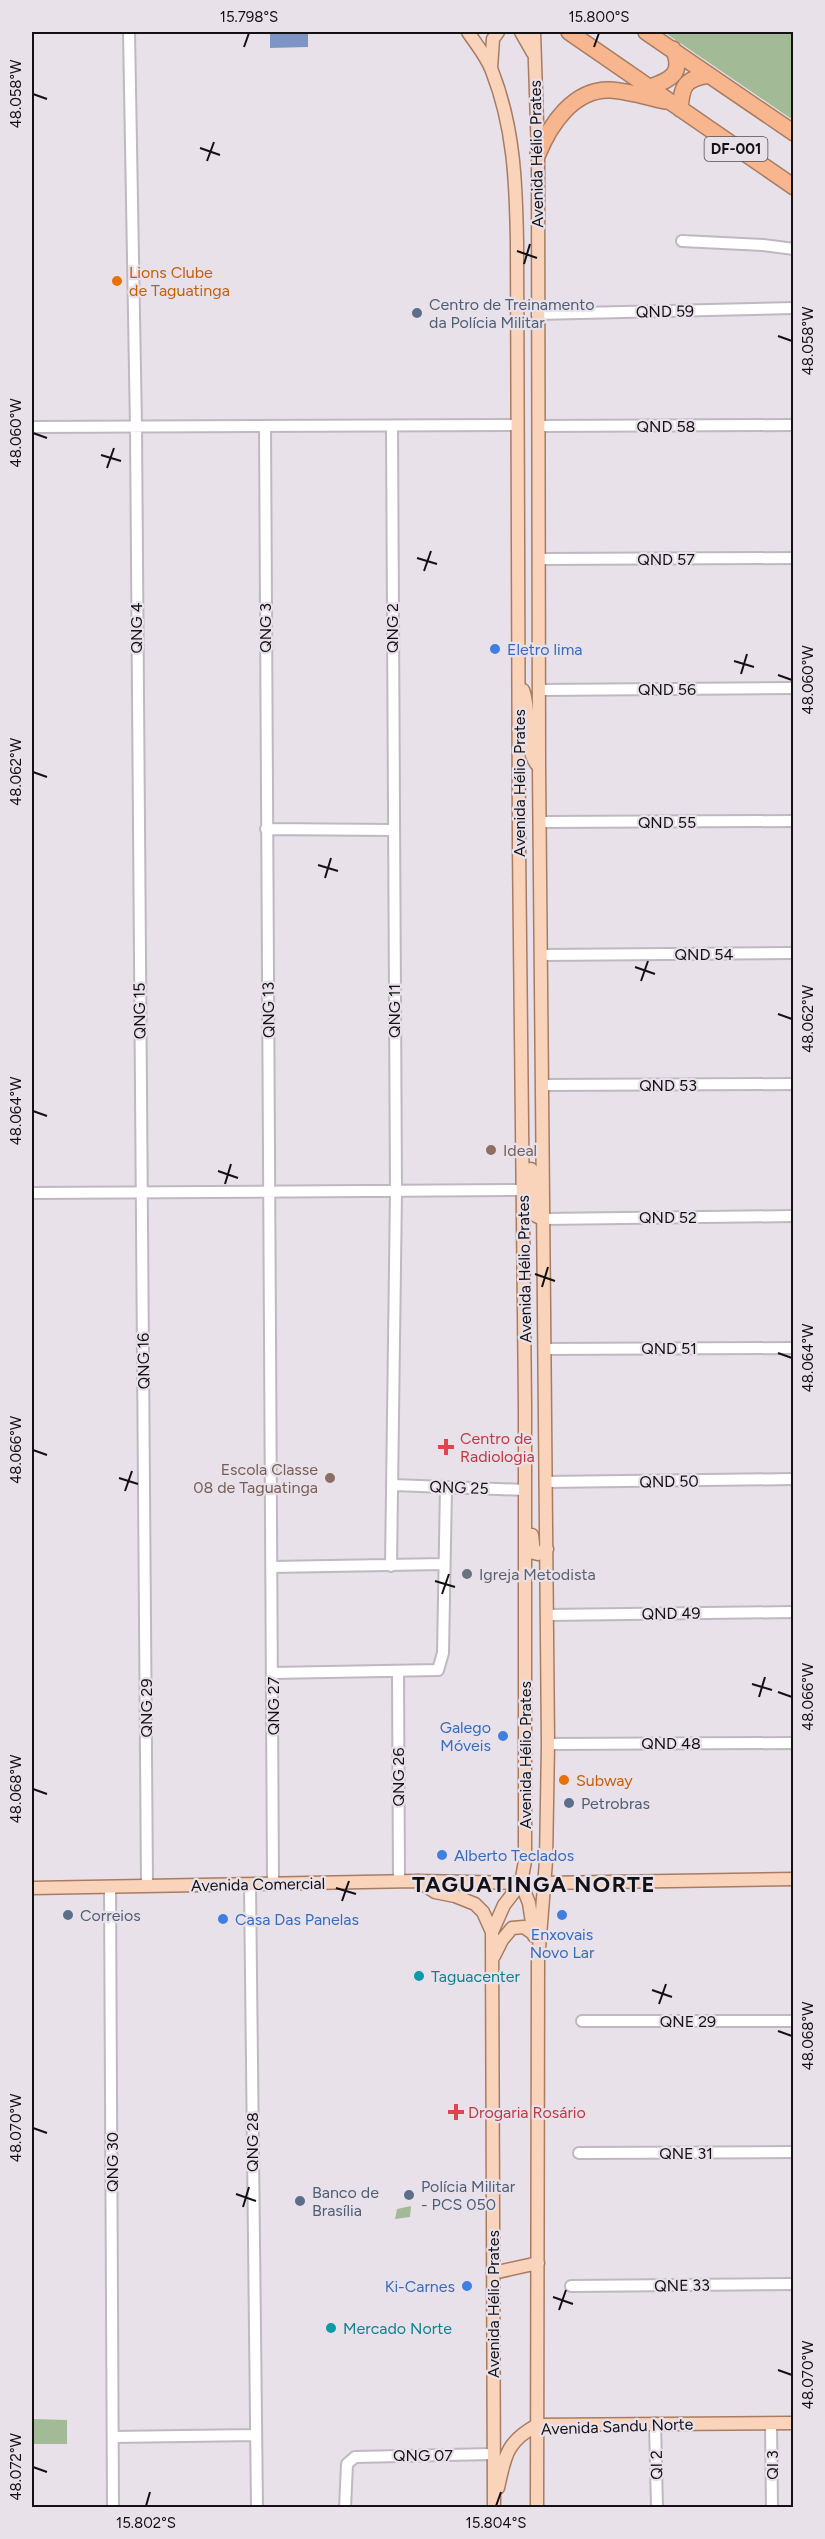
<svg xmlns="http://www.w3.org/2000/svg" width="825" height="2539" font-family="Figtree,sans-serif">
<rect width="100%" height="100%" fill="#e8e1ea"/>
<!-- green -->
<path fill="#a3ba97" d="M664 32H793V120Z
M411 2206 410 2217 395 2219 397 2209Z
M32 2419 67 2420V2444H32Z"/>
<!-- water -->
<path fill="#7d95c5" d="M270 32H308V47L270 48Z"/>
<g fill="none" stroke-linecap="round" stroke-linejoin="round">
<defs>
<path id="minor" d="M129 32 136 427 147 1886
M682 241 763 245 794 249
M537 314 794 308
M265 426 273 1884
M539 426 794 425
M32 427 518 425
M539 559 794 558
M540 690 794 688
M540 822 794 821
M266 829 393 830
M542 955 794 953
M543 1085 794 1084
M32 1193 523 1190
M543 1219 794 1216
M544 1349 794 1348
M545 1482 794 1479
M394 1485 525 1490
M391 1566 396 1191 392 426
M272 1567 444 1564
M548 1615 794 1612
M398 1672 399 1881
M272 1673 438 1670 443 1653 446 1487
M548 1744 794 1743
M250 1884 257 2508
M110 1887 113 2508
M582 2021H794
M579 2153 794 2152
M571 2286 794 2284
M655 2423 657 2508
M771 2423 772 2508
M113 2437 255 2435
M345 2508 347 2464 355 2457 492 2454"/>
<path id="major" d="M468 32C476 44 487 57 492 71 514 127 516 183 517 242L519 846 525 1406V1861L521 1883 504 1905 492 1932 494 2508
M521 32 533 53
M534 32 538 154 539 767 548 1744 546 1861 538 1961 537 2508
M491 68 493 39 498 32
M523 690C532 713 522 751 539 767
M531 1169 533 1210 536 1216 543 1219
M532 1535 534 1553 538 1554 547 1549
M418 1881 435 1892 455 1896 475 1904 483 1912 492 1932
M521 1883 529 1903 534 1936
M544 1883 794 1879
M32 1888 417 1881 521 1883
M494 1956 502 1940 512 1928 524 1927 534 1934
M493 2273 538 2263
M498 2488C505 2456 506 2442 537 2425L794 2423"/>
<path id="highway" d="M569 32 794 187
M646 32 794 133
M650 87C671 80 684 73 673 49
M680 109C682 86 684 79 709 75
M538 154C550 125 573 89 610 90 628 91 647 97 665 101"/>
</defs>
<!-- minor casing -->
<use href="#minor" stroke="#bfb8c1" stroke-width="14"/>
<!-- major casing -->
<use href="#major" stroke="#a77c63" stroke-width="15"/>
<!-- highway casing -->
<use href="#highway" stroke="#a77c63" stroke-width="18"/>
<!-- minor -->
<use href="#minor" stroke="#fff" stroke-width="10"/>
<!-- major -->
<use href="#major" stroke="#fad3bb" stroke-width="12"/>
<!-- highway -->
<use href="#highway" stroke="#f7b68e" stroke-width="15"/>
</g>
<!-- ticks -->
<path fill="none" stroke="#131114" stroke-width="2" d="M244 47 249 33M594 47 599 33M33 94 47 99M200 148 220 155M207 161 214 142M517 251 537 258M524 264 530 244M778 336 792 341M33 433 47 438M101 455 121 461M107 468 114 448M417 558 437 564M424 571 431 551M734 661 754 667M741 674 747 654M778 675 792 680M33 772 47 777M318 865 338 871M325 878 331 858M635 967 655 974M641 981 648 961M778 1014 792 1019M33 1111 47 1116M218 1171 238 1178M225 1184 231 1164M535 1274 555 1281M542 1287 548 1267M778 1353 792 1358M33 1450 47 1455M119 1478 138 1484M125 1491 132 1471M435 1581 455 1587M442 1594 449 1574M752 1684 772 1690M778 1692 792 1697M759 1697 765 1677M33 1789 47 1794M336 1888 356 1894M342 1901 349 1881M652 1990 672 1997M659 2004 666 1984M778 2031 792 2036M33 2128 47 2133M236 2194 256 2201M243 2207 249 2187M553 2297 573 2304M559 2310 566 2290M778 2370 792 2375M33 2467 47 2472M146 2506 150 2492M496 2506 501 2492"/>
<!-- markers -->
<g fill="#e8710a" stroke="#e8e1ea" stroke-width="2">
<circle cx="117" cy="281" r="6"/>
<circle cx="564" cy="1780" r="6"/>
</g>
<g fill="#5c6f8a" stroke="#e8e1ea" stroke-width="2">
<circle cx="417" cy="313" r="6"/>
<circle cx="569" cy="1803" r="6"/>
<circle cx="68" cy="1915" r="6"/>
<circle cx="409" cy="2195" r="6"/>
<circle cx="300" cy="2201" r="6"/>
</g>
<g fill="#3f7fe0" stroke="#e8e1ea" stroke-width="2">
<circle cx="495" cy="649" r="6"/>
<circle cx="503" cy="1736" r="6"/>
<circle cx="442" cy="1855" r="6"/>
<circle cx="562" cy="1915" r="6"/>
<circle cx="223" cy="1919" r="6"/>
<circle cx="467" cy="2286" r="6"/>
</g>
<g fill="#8d6e63" stroke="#e8e1ea" stroke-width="2">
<circle cx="491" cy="1150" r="6"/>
<circle cx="330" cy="1478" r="6"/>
</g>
<g fill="#e0444e" stroke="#e8e1ea" stroke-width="2">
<path d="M443 1438h6v6h6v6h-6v6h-6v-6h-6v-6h6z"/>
<path d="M453 2103h6v6h6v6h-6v6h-6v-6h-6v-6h6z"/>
</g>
<circle fill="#6b7280" stroke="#e8e1ea" stroke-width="2" cx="467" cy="1574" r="6"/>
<g fill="#0f9aa8" stroke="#e8e1ea" stroke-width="2">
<circle cx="419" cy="1976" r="6"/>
<circle cx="331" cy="2328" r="6"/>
</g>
<g text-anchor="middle" stroke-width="4.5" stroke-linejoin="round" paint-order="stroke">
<!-- shield labels -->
<rect fill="#e8e1ea" stroke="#534f54" stroke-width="1.5" x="704.5" y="137" width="63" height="24" rx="4.5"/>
<g font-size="15" font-weight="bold" fill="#131114">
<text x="736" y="154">DF-001</text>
</g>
<!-- street labels -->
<g font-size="16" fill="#131114" stroke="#e8e1ea">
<text transform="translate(536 154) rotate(-91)" y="6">Avenida Hélio Prates</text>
<text transform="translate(665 311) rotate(-1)" y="6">QND 59</text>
<text x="666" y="432">QND 58</text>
<text x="666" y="565">QND 57</text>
<text transform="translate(136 628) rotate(-90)" y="6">QNG 4</text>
<text transform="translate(265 628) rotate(-90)" y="6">QNG 3</text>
<text transform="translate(392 628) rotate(-90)" y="6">QNG 2</text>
<text x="667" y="695">QND 56</text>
<text transform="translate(519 783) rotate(-90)" y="6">Avenida Hélio Prates</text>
<text x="667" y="828">QND 55</text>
<text x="704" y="960">QND 54</text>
<text transform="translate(268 1010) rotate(-91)" y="6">QNG 13</text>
<text transform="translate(139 1011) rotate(-91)" y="6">QNG 15</text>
<text transform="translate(394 1011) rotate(-90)" y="6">QNG 11</text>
<text x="668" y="1091">QND 53</text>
<text x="668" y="1223">QND 52</text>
<text transform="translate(524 1269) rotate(-91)" y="6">Avenida Hélio Prates</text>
<text x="669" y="1354">QND 51</text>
<text transform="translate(143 1361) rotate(-91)" y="6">QNG 16</text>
<text transform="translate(669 1481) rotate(-1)" y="6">QND 50</text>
<text transform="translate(459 1487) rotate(2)" y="6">QNG 25</text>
<text transform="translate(671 1613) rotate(-1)" y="6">QND 49</text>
<text transform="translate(273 1706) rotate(-90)" y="6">QNG 27</text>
<text transform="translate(146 1708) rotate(-90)" y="6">QNG 29</text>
<text x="671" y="1749">QND 48</text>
<text transform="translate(525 1755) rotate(-90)" y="6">Avenida Hélio Prates</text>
<text transform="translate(398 1777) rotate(-90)" y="6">QNG 26</text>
<text transform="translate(258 1884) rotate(-1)" y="6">Avenida Comercial</text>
<text x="688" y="2027">QNE 29</text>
<text transform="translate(252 2142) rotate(-90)" y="6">QNG 28</text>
<text x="686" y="2159">QNE 31</text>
<text transform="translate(112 2162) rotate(-90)" y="6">QNG 30</text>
<text transform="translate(682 2285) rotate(-1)" y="6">QNE 33</text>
<text transform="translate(493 2304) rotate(-90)" y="6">Avenida Hélio Prates</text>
<text transform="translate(617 2426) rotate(-2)" y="6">Avenida Sandu Norte</text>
<text x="423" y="2461">QNG 07</text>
<text transform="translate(656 2465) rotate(-91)" y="6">QI 2</text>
<text transform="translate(772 2465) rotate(-90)" y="6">QI 3</text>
</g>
<!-- food labels -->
<g font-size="16" fill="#c56008" stroke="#e8e1ea" text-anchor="start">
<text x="129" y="278">Lions Clube<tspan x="129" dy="18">de Taguatinga</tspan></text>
<text x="576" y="1786">Subway</text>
</g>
<!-- service labels -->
<g font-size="16" fill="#4e5e75" stroke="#e8e1ea" text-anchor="start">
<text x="429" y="310">Centro de Treinamento<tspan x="429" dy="18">da Polícia Militar</tspan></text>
<text x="581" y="1809">Petrobras</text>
<text x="80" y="1921">Correios</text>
<text x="421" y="2192">Polícia Militar<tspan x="421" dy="18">- PCS 050</tspan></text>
<text x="312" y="2198">Banco de<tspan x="312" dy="18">Brasília</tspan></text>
</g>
<!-- shop labels -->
<g font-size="16" fill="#366cbe" stroke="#e8e1ea" text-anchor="start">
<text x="507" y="655">Eletro lima</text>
<text x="491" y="1733" text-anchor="end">Galego<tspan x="491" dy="18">Móveis</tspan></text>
<text x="454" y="1861">Alberto Teclados</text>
<text x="235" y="1925">Casa Das Panelas</text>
<text x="562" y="1940" text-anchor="middle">Enxovais<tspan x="562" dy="18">Novo Lar</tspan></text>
<text x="455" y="2292" text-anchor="end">Ki-Carnes</text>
</g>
<!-- education labels -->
<g font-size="16" fill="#785e54" stroke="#e8e1ea" text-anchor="start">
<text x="503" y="1156">Ideal</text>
<text x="318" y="1475" text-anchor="end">Escola Classe<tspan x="318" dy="18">08 de Taguatinga</tspan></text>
</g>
<!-- health labels -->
<g font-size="16" fill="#be3a42" stroke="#e8e1ea" text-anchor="start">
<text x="460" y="1444">Centro de<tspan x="460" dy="18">Radiologia</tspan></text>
<text x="468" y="2118">Drogaria Rosário</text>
</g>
<!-- worship labels -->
<g font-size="16" fill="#5b616d" stroke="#e8e1ea" text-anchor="start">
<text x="479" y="1580">Igreja Metodista</text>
</g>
<!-- culture labels -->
<g font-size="16" fill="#0d838f" stroke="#e8e1ea" text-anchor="start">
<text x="431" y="1982">Taguacenter</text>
<text x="343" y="2334">Mercado Norte</text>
</g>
<!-- district labels -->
<g font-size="22" font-weight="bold" letter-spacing="1.5" fill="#131114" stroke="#e8e1ea">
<text x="534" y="1892">TAGUATINGA NORTE</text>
</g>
</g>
<!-- border -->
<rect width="825" height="2539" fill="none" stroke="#e8e1ea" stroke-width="66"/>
<rect x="33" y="33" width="759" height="2473" fill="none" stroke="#131114" stroke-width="2"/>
<g font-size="15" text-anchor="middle" fill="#131114">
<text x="249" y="22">15.798°S</text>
<text x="599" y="22">15.800°S</text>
<text transform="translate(16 94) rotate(-90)" y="5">48.058°W</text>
<text transform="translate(808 341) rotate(-90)" y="5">48.058°W</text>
<text transform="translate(16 433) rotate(-90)" y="5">48.060°W</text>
<text transform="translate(808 680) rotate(-90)" y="5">48.060°W</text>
<text transform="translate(16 772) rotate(-90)" y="5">48.062°W</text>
<text transform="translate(808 1019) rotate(-90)" y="5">48.062°W</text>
<text transform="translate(16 1111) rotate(-90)" y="5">48.064°W</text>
<text transform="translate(808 1358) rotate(-90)" y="5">48.064°W</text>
<text transform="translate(16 1450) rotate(-90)" y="5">48.066°W</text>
<text transform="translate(808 1697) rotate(-90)" y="5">48.066°W</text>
<text transform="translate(16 1789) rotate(-90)" y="5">48.068°W</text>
<text transform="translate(808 2036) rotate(-90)" y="5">48.068°W</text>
<text transform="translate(16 2128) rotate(-90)" y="5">48.070°W</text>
<text transform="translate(808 2375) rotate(-90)" y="5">48.070°W</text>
<text transform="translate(16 2467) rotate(-90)" y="5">48.072°W</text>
<text x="146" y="2528">15.802°S</text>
<text x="496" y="2528">15.804°S</text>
</g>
</svg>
